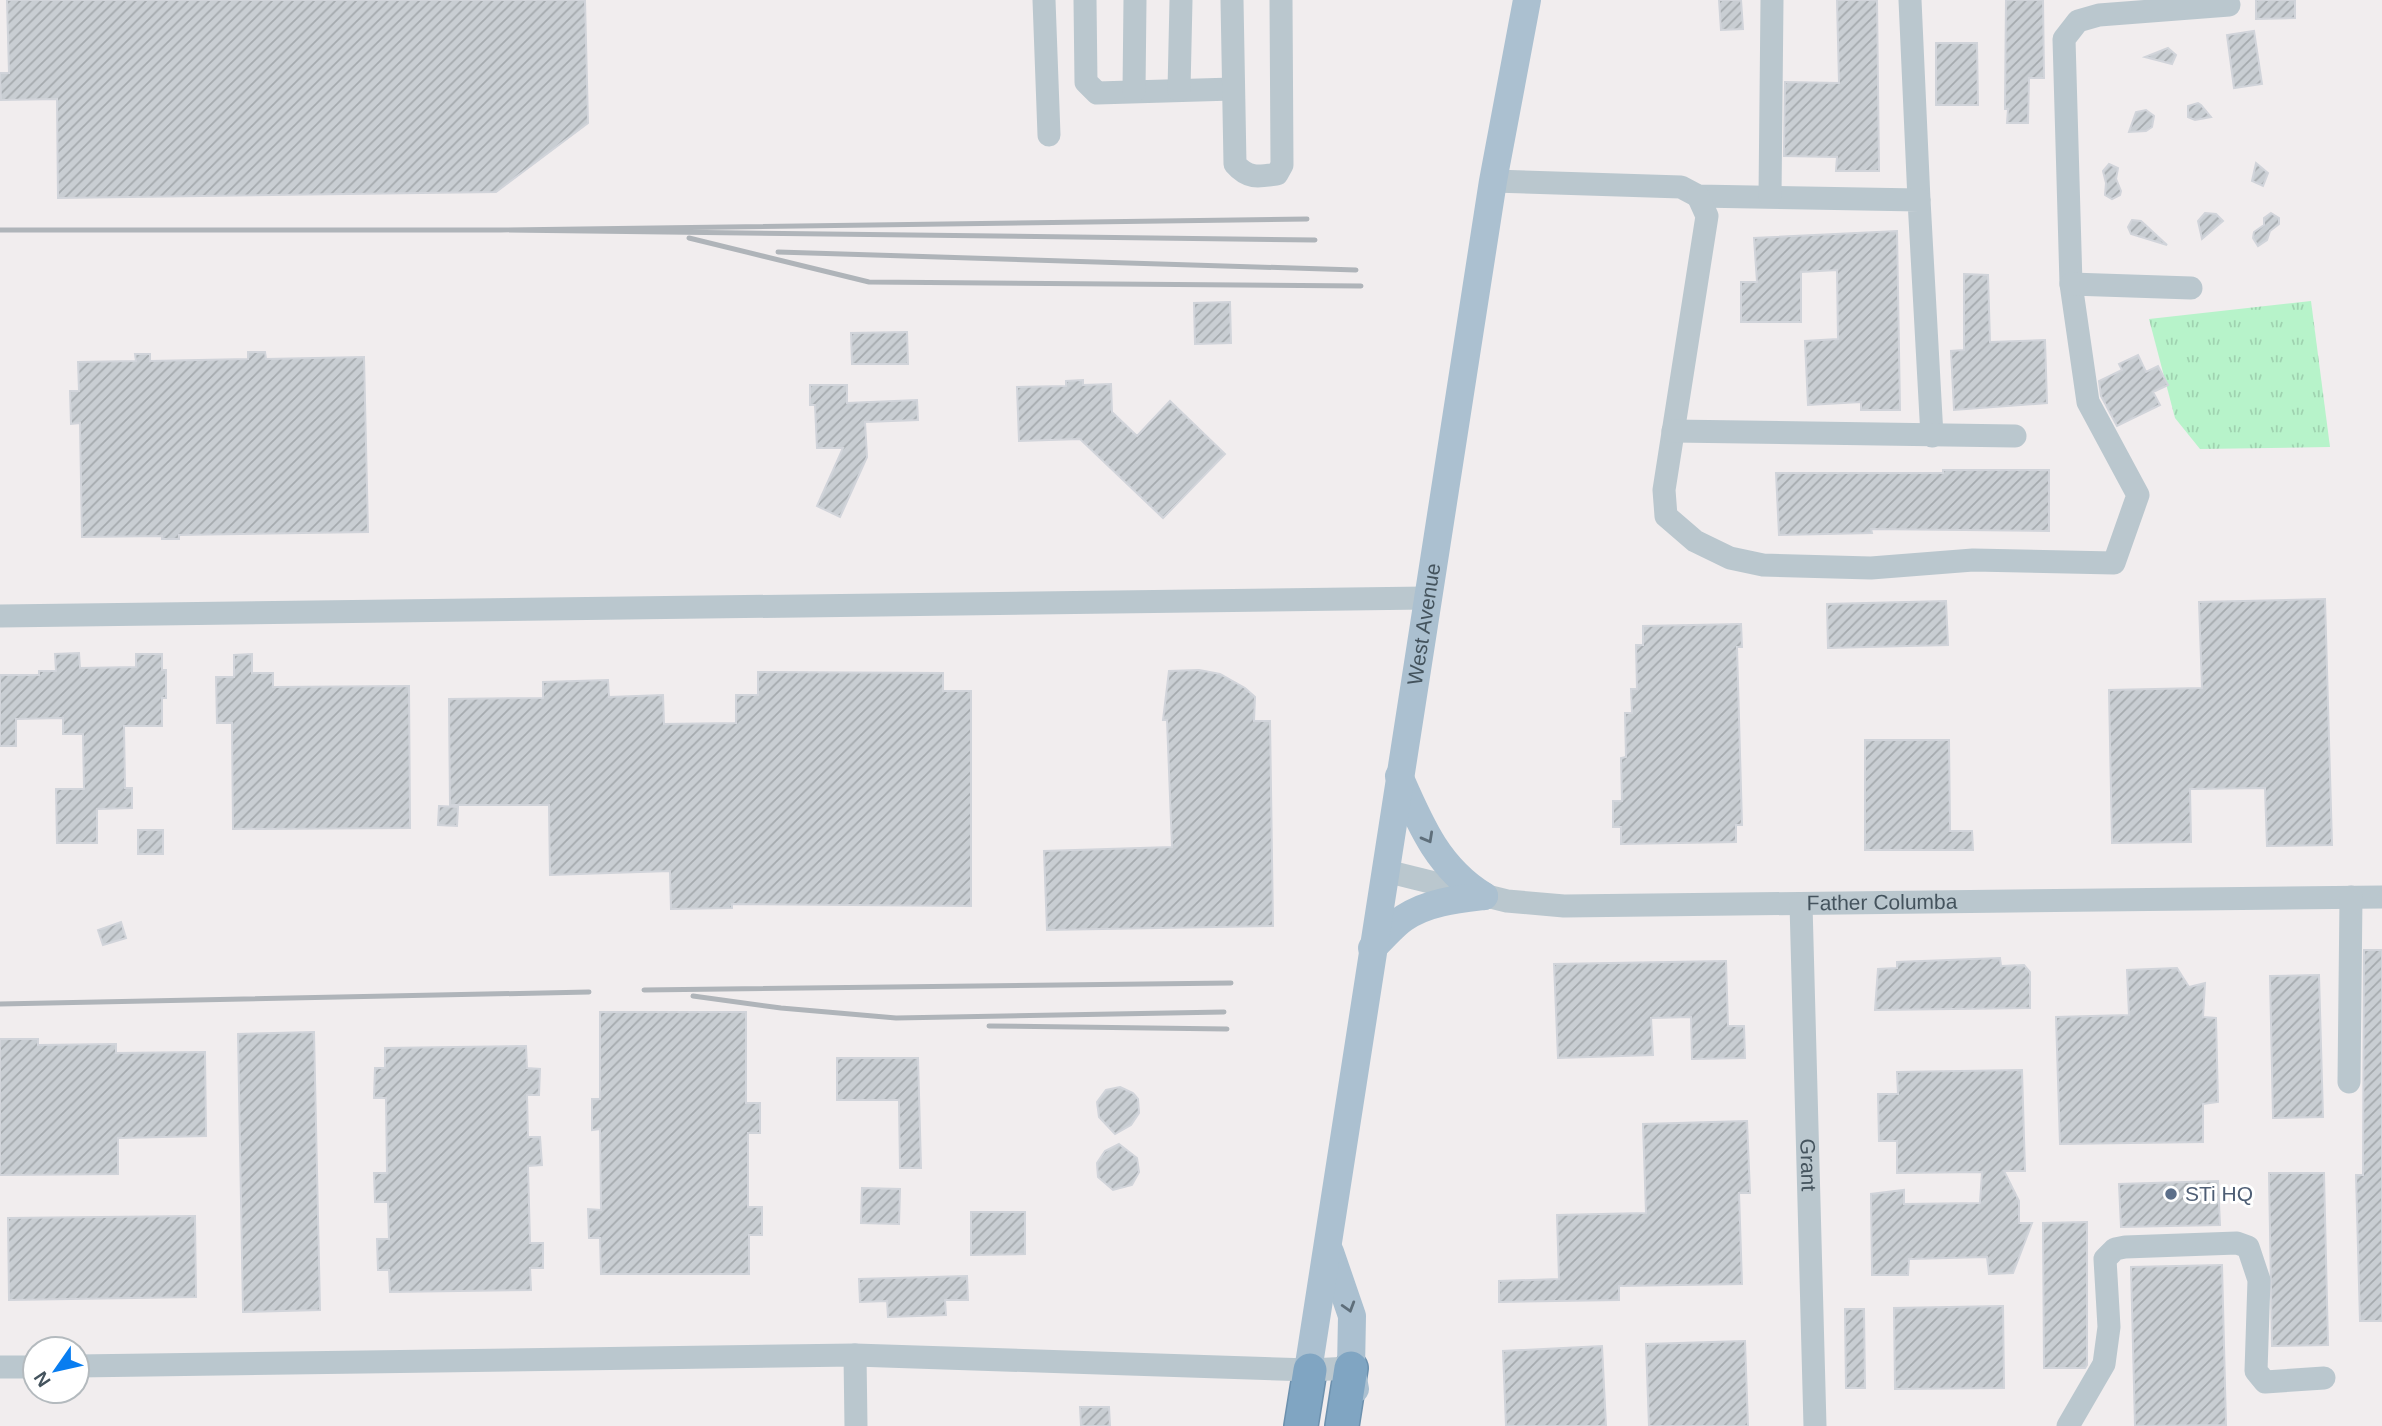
<svg xmlns="http://www.w3.org/2000/svg" width="2382" height="1426" font-family="Arial,sans-serif">
<defs>
<pattern id="grass-tufts" width="24" height="20" patternUnits="userSpaceOnUse" patternTransform="scale(1.75)"><rect width="24" height="20" fill="#b7f3ca"/><path d="M3 7l-1-3M5 7V3M7 7l1-3M15 17l-1-3M17 17v-4M19 17l1-3" fill="none" stroke="#9fd2b0"/></pattern>
<pattern id="building-hatch" width="6" height="6" patternUnits="userSpaceOnUse" patternTransform="scale(1.75)"><rect width="6" height="6" fill="#c9ced3"/><path d="M-1 1l2-2M0 6l6-6M5 7l2-2" fill="none" stroke="#a5aaae"/></pattern>
</defs>
<rect width="100%" height="100%" fill="#f1edee"/>
<!-- grass -->
<path fill="url(#grass-tufts)" d="M2311 301 2330 447 2200 449 2175 418 2149 319Z"/>
<!-- building -->
<path fill="url(#building-hatch)" stroke="#d1d4da" stroke-width="2" d="M7 0H585L588 123 496 192 58 198 57 99 1 100 0 73H9Z
M1719 0H1741L1743 29 1721 30Z
M1837 0H1877L1879 171H1836L1837 157 1784 156 1785 82 1839 83Z
M2006 0H2043L2044 78H2029L2028 123H2007L2008 109H2005Z
M2256 0H2295V18L2256 19Z
M2254 31 2262 84 2234 88 2227 35Z
M1936 43H1977L1978 105H1936Z
M2168 48 2176 55 2172 64 2145 57Z
M2198 103 2201 105 2211 117 2195 120 2188 117V106Z
M2146 110 2154 116 2152 127 2146 131 2129 132 2136 112Z
M2256 163 2268 173 2263 186 2252 181Z
M2109 164 2118 168 2116 179 2121 191 2120 195 2112 199 2105 195 2106 183 2103 171Z
M2205 213 2216 214 2223 221 2202 239 2198 221Z
M2271 213 2279 218V224L2270 231 2267 240 2258 246 2253 238 2254 232 2264 225V218Z
M2132 220 2141 221 2167 245 2131 234 2128 227Z
M1897 231 1900 410H1861V402L1808 405 1805 341 1838 339 1837 270 1801 272V322H1741V282H1757L1754 238Z
M1964 274 1988 275 1990 342 2045 340 2047 403 1954 410 1951 351 1964 350Z
M1230 302 1231 343 1195 344 1194 303Z
M907 332 908 364H852L851 333Z
M248 352H265L266 359 364 357 368 532 179 535V539H162V536L82 537 80 423 71 424 70 391H79L78 362 136 361 135 354H150V361L248 359Z
M2138 355 2146 372 2158 366 2168 385 2153 392 2160 405 2117 426 2101 396 2099 381 2122 370 2119 364Z
M1083 380V385L1111 384 1112 412 1137 436 1170 401 1225 454 1163 518 1080 439 1019 441 1017 387 1066 386V381Z
M810 385H847V403L917 400 918 420 865 422 867 457 840 517 817 506 843 448H817L815 405H810Z
M1943 470H2049V531L1871 529 1872 533 1779 535 1776 473H1943Z
M2325 599 2332 845 2267 846 2265 788 2190 789 2191 842 2112 843 2109 690 2202 688 2199 602Z
M1946 601 1948 645 1828 648 1827 604Z
M1741 624 1742 647H1737L1742 825H1736V842L1621 844V827H1613V801H1622L1621 758 1626 757 1625 713H1632L1631 689H1637L1636 645H1643V626Z
M79 653 80 668 136 667V654H162V670H166V698H162V726H124L125 788H132V808L97 809V843H57L56 789H84L83 734H63V718L16 719V746H0V675H39V671H56L55 654Z
M252 654V673H273V687L409 686 410 828 233 829 232 723H217L216 677H234V655Z
M1199 670 1220 674 1245 688 1255 697 1254 721H1270L1273 926 1047 930 1044 851 1172 847 1167 720H1163L1169 671Z
M758 672 943 673V691H971V906L732 904V908L671 909 670 871 550 875 549 805H450L449 699 543 698V682L608 680 609 697 663 695 664 724 736 723V695H758Z
M1865 740H1949L1950 831H1972L1973 850H1865Z
M439 806 458 807 457 826 438 825Z
M138 830H163V854H138Z
M121 922 126 938 103 945 98 930Z
M2364 950H2382V1321H2360L2356 1175H2363Z
M2000 958 2001 966 2024 965 2030 972V1008L1875 1010 1878 969 1897 968V962Z
M1726 961 1728 1026H1744L1745 1058 1692 1059 1691 1017 1651 1018 1653 1055 1558 1058 1554 964Z
M2177 968 2189 987 2205 983 2203 1017 2216 1018 2218 1102 2203 1104V1142L2060 1144 2056 1017 2129 1015 2127 970Z
M2319 975 2323 1117 2273 1118 2270 976Z
M600 1012H746V1103H760V1133H748V1207H762V1235H749V1274H601L600 1238H589L588 1209 601 1210 600 1129 592 1130V1099H600Z
M314 1032 320 1310 243 1312 238 1034Z
M0 1039H38V1045L116 1044V1053L205 1052 206 1136 118 1138V1174L0 1175Z
M526 1046 527 1068 540 1069 539 1095H527L528 1137H540L542 1165 528 1166 530 1243H543V1268H530L531 1290 390 1292 389 1270H378L377 1239H389L388 1202H375L374 1173H387L386 1098H374L375 1068H385V1048Z
M837 1058H918L921 1168H900L899 1100H837Z
M2022 1070 2025 1171H2004L2019 1201V1223H2032L2013 1273 1989 1274 1987 1257 1909 1259 1908 1275H1872L1871 1194 1904 1190V1204L1980 1203 1982 1172 1897 1173V1141H1879L1878 1094H1898L1897 1072Z
M1120 1087 1133 1093 1138 1099 1139 1113 1131 1125 1115 1134 1099 1117 1097 1102 1106 1090Z
M1747 1121 1750 1193H1739L1742 1284 1619 1286V1300L1499 1302V1281L1559 1279 1557 1215 1646 1213 1643 1124Z
M1119 1144 1137 1158 1139 1172 1132 1185 1113 1190 1098 1177 1097 1163 1105 1151Z
M2269 1173H2324L2328 1345 2272 1346Z
M2218 1181 2220 1225 2121 1227 2119 1184Z
M862 1188 900 1189 899 1224 861 1223Z
M971 1212H1025V1254L971 1255Z
M195 1216 196 1297 9 1300 8 1218Z
M2087 1222V1365L2085 1368H2044L2043 1223Z
M2222 1265 2226 1425 2135 1426 2131 1267Z
M967 1276 968 1300H945L946 1315 888 1317 887 1301 860 1302 859 1279Z
M2003 1306 2004 1388 1895 1389 1894 1308Z
M1845 1309H1864L1865 1388H1846Z
M1745 1341 1748 1426H1649L1646 1344Z
M1602 1346 1606 1426H1506L1503 1351Z
M1080 1407H1109L1110 1426H1081Z"/>
<g fill="none" stroke-linecap="round" stroke-linejoin="round">
<defs>
<path id="highway" d="M1301 1426 1310 1370
M1342 1426 1351 1368"/>
</defs>
<!-- highway casing -->
<use href="#highway" stroke="#6c90ad" stroke-width="36"/>
<!-- minor -->
<g stroke="#bac7ce" stroke-width="23">
<path d="M1044 0 1049 135"/>
<path d="M1085 0 1086 82 1097 93 1233 89"/>
<path d="M1232 0 1235 164C1248 179 1258 177 1277 174L1282 165 1281 0"/>
<path d="M1910 0 1919 200"/>
<path d="M1179 90 1181 0"/>
<path d="M1134 91 1135 0"/>
<path d="M1493 181 1681 187 1698 196 1919 200 1932 436"/>
<path d="M1698 196 1707 216 1664 490 1666 516 1695 541 1730 558 1763 565 1871 568 1973 560 2114 563 2138 495 2088 402 2071 284 2064 39 2078 21 2099 15 2229 5"/>
<path d="M1770 196 1772 0"/>
<path d="M2071 284 2191 288"/>
<path d="M1673 431 2015 436"/>
<path d="M0 616 1427 598"/>
<path id="s1" d="M1386 871 1507 901 1564 906 2382 897"/>
<path id="s2" d="M1801 904 1815 1426"/>
<path d="M2349 1082 2351 897"/>
<path d="M855 1355 856 1426"/>
<path d="M77 1366 855 1355 1310 1370 1351 1368"/>
<path d="M0 1367H35"/>
<path d="M2068 1426 2104 1364 2109 1327 2105 1259 2115 1249 2125 1247 2237 1243 2248 1247 2259 1280 2256 1371 2265 1382 2324 1378"/>
</g>
<!-- major -->
<g stroke="#abc0d0" stroke-width="28">
<path d="M1399 776C1420 824 1438 868 1484 896"/>
<path d="M1372 948C1383 939 1392 926 1404 918 1427 902 1458 899 1484 896"/>
<path d="M1330 1252 1352 1316 1351 1368 1355 1389"/>
<path id="s3" d="M1305 1390 1493 181 1527 0"/>
</g>
<!-- highway -->
<use href="#highway" stroke="#80a5c2" stroke-width="33"/>
<!-- rail -->
<path stroke="#afb4b9" stroke-width="5" d="M1307 219 500 230 1315 240
M0 230H507
M689 238 869 282 1361 286
M778 252 1356 270
M644 990 1231 983
M693 996 781 1008 896 1018 1224 1012
M0 1004 589 992
M989 1026 1227 1029"/>
</g>
<!-- one-way arrows -->
<defs><path id="oneway-chevron" d="M-2-3.5L2.5 0L-2 3.5" fill="none" stroke-width="1.6" stroke-linecap="round" stroke-linejoin="round" transform="scale(1.75)"/></defs>
<g stroke="#5e6e7a">
<use href="#oneway-chevron" transform="translate(1428 838) rotate(61)"/>
<use href="#oneway-chevron" transform="translate(1349 1307) rotate(73)"/>
</g>
<!-- markers -->
<circle fill="#5c6f8a" stroke="#fff" stroke-width="2.5" cx="2171" cy="1194" r="7"/>
<g text-anchor="middle" stroke-width="6" stroke-linejoin="round" paint-order="stroke">
<!-- street labels -->
<g font-size="21" fill="#44535d" stroke="#fff">
<text dy="7" stroke="none"><textPath href="#s3" startOffset="775">West Avenue</textPath></text>
<text dy="7" stroke="none"><textPath href="#s1" startOffset="500">Father Columba</textPath></text>
<text dy="7" stroke="none"><textPath href="#s2" startOffset="261">Grant</textPath></text>
</g>
<!-- service labels -->
<g font-size="21" fill="#4e5e75" stroke="#fff" text-anchor="start">
<text x="2185" y="1201">STi HQ</text>
</g>
</g>
<!-- north arrow -->
<g transform="translate(56 1370) rotate(236)"><circle r="33" fill="#ffffff" stroke="#b4babe" stroke-width="2"/>
<path d="M0-5L12 26L0 18L-12 26Z" fill="#087df0"/>
<text y="-10" font-size="19" font-weight="bold" text-anchor="middle" fill="#44535d">N</text>
</g>
</svg>
